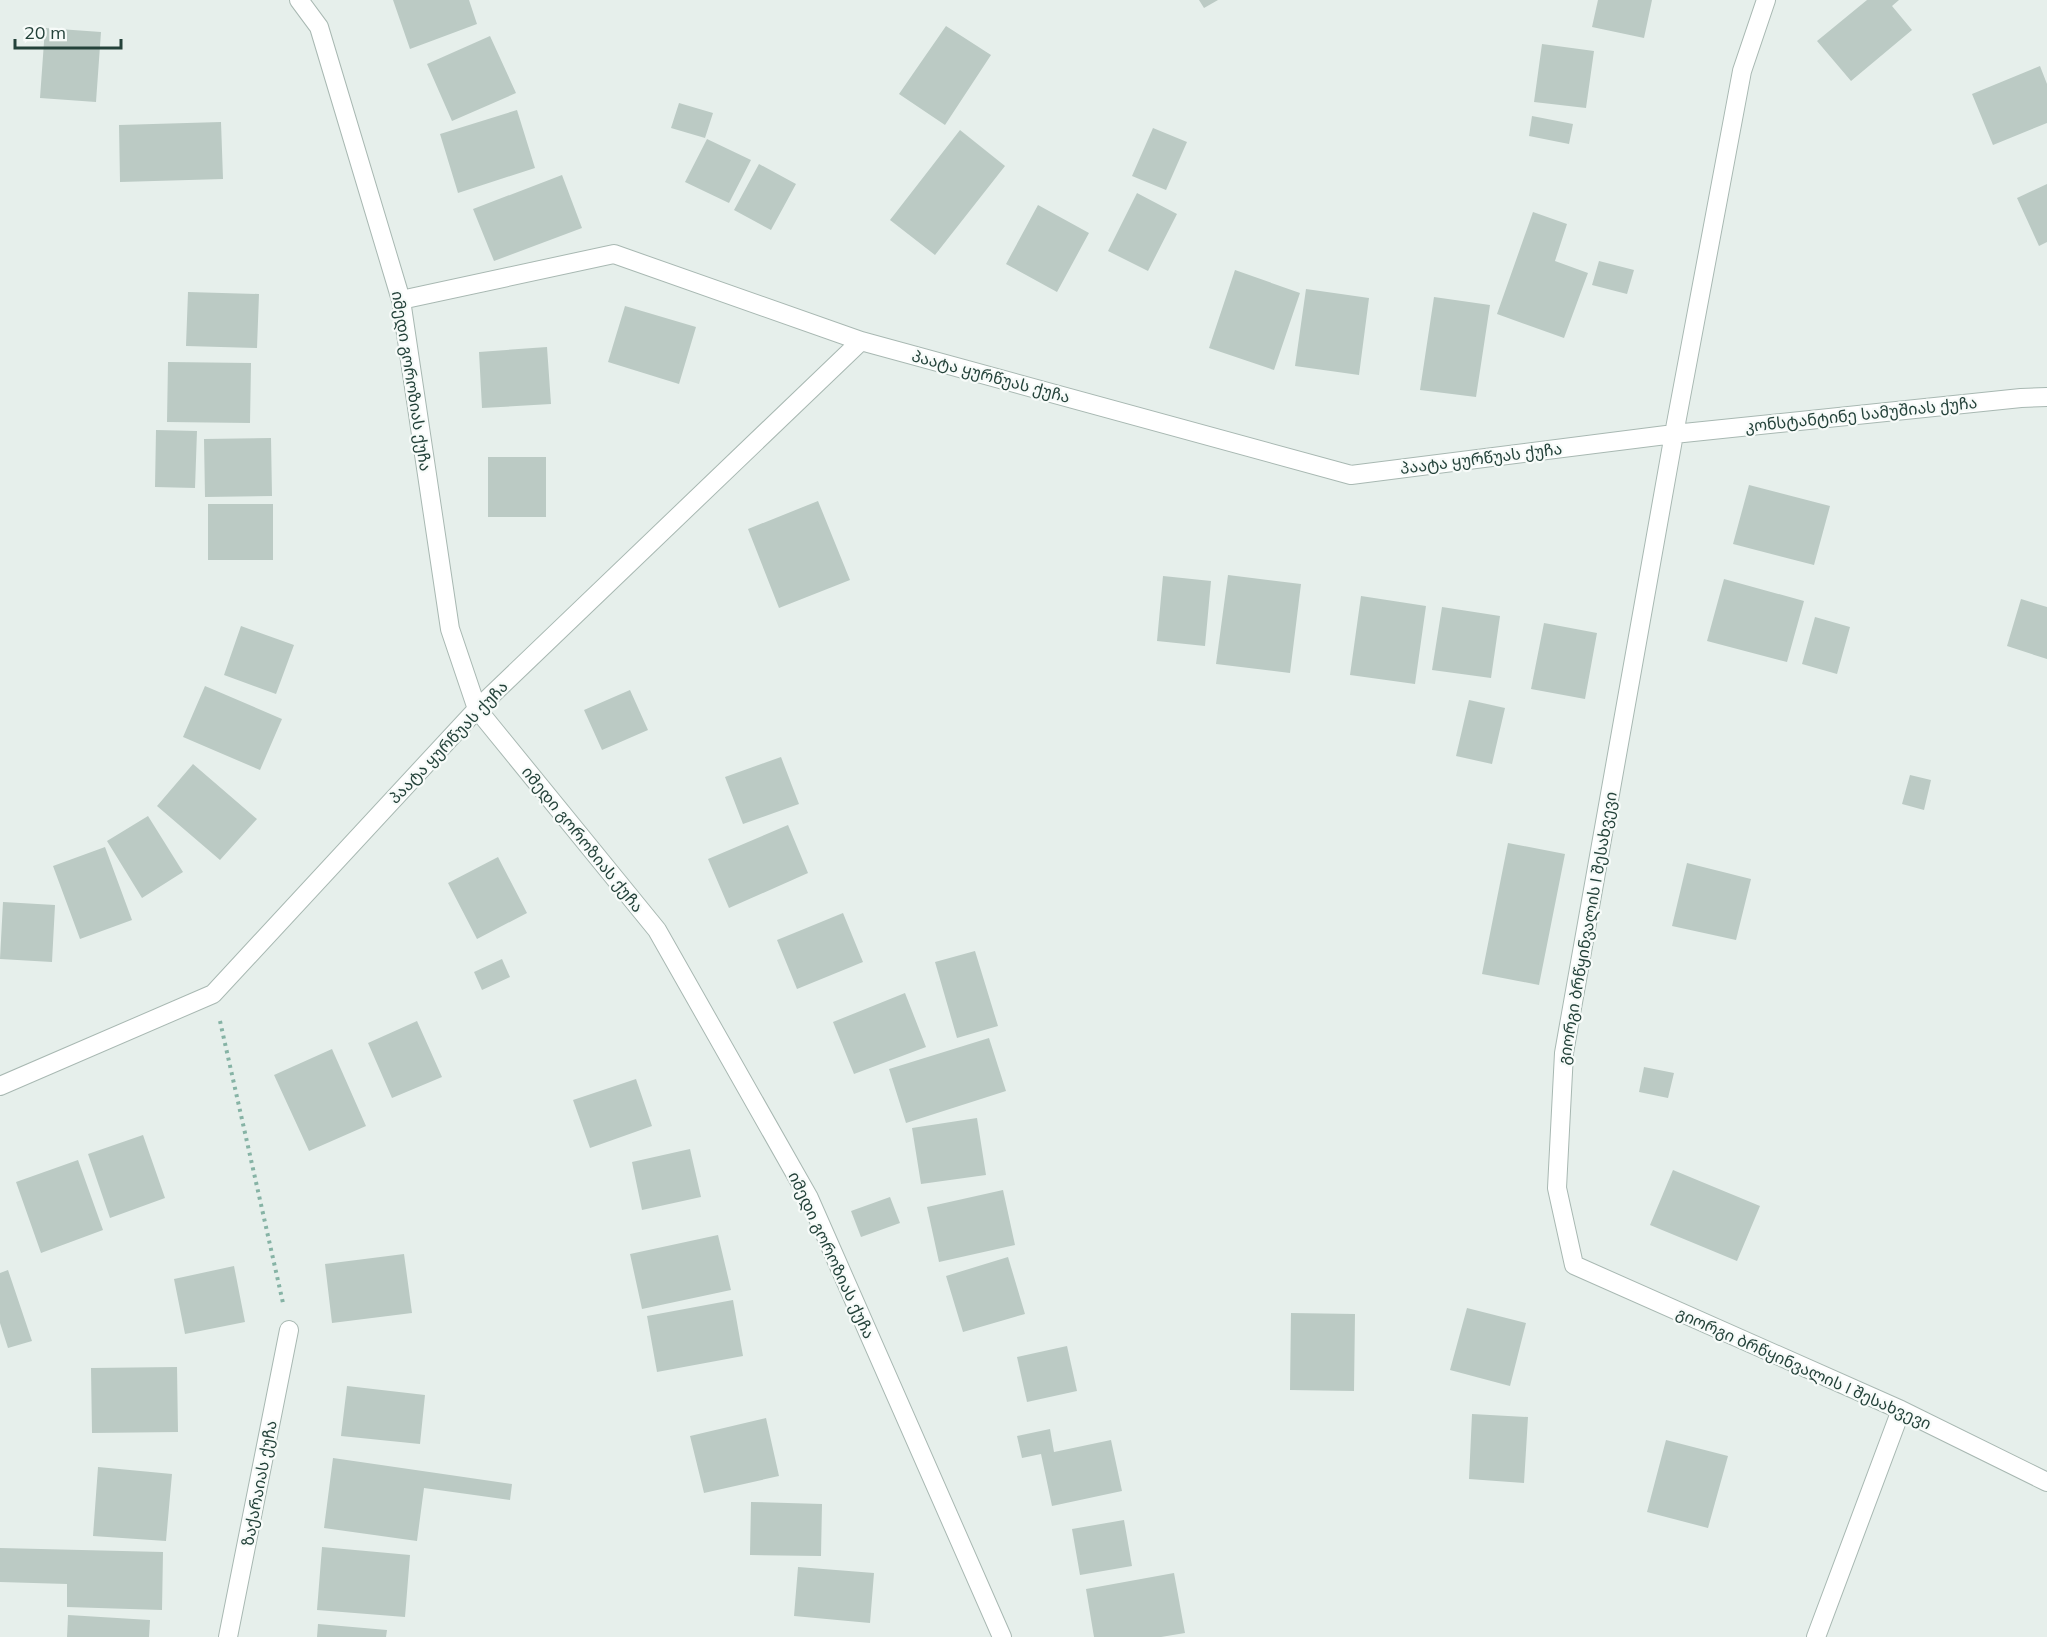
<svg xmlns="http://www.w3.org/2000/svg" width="2047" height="1637" font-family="Mulish,'Noto Sans Georgian',sans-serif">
<rect width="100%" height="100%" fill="#e6efeb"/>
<!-- building -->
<path fill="#bbcac4" d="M393 0H469L477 24 410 49Z
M1199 0H1218L1204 8Z
M1598 0H1652L1644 38 1592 27Z
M1867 0H1899L1892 6 1912 30 1851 81 1817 41Z
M946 26 991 55 945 125 899 94Z
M45 28 101 32 96 102 40 98Z
M490 36 516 93 452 121 427 64Z
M1542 44 1594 51 1586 108 1534 102Z
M2040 66 2047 84V123L1993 145 1972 94Z
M679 103 713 113 705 138 671 128Z
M517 110 535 168 458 193 440 134Z
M1532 116 1573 124 1569 144 1529 136Z
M221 122 223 179 120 182 119 125Z
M1153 128 1187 142 1166 190 1132 176Z
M960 130 1005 166 935 255 890 220Z
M707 139 751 160 729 203 685 182Z
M759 164 796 184 771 230 734 210Z
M562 175 582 228 494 261 473 209Z
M2047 184V242L2039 246 2017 198Z
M1137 193 1177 214 1148 271 1108 251Z
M1038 205 1089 233 1057 292 1006 264Z
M1533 212 1567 224 1555 261 1588 273 1564 338 1497 314Z
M1599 261 1634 270 1627 294 1592 285Z
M1235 270 1300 293 1274 370 1209 348Z
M1306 289 1369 298 1359 375 1295 366Z
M188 292 259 294 257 348 186 346Z
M1434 297 1490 305 1476 397 1420 390Z
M625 306 696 327 679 384 608 362Z
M547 347 551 404 482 408 479 352Z
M168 362 251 363 250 423 167 422Z
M156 430 197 431 195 488 155 487Z
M271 438 272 496 205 497 204 439Z
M488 457H546V517H488Z
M1749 485 1830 506 1814 565 1733 544Z
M818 501 850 580 779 608 748 529Z
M208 504H273V560H208Z
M1228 575 1301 584 1290 673 1216 664Z
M1163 576 1211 581 1205 646 1157 641Z
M1724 579 1804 601 1787 662 1707 641Z
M1361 596 1426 606 1415 684 1350 675Z
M2021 599 2047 607V659L2007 646Z
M1442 607 1500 616 1491 678 1432 670Z
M1815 617 1850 627 1837 674 1802 664Z
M1544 623 1597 633 1585 699 1531 689Z
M241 626 294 645 276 694 224 675Z
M205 686 282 719 260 770 183 737Z
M630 690 648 730 602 750 584 710Z
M1469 700 1505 708 1492 764 1456 756Z
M781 757 799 804 743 824 725 777Z
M193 764 257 819 220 860 157 806Z
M1910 775 1931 780 1924 810 1902 804Z
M148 816 183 872 142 898 107 841Z
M788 825 808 873 729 908 708 859Z
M1508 843 1565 854 1539 985 1482 974Z
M105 847 132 920 80 939 53 866Z
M498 857 527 913 477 939 448 883Z
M1687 863 1751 879 1736 940 1672 926Z
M3 902 55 905 52 962 0 959Z
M843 913 863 962 797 989 777 940Z
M975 951 998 1026 957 1038 935 962Z
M502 959 510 977 482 990 474 972Z
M905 993 926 1047 854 1074 833 1022Z
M417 1021 442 1077 392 1098 368 1043Z
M989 1038 1006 1091 906 1123 889 1069Z
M332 1049 366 1126 309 1151 274 1075Z
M1644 1067 1674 1073 1668 1098 1639 1092Z
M636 1079 652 1126 590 1148 573 1100Z
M977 1118 986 1175 921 1184 912 1128Z
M143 1135 165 1198 110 1218 88 1154Z
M690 1149 701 1197 642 1210 632 1162Z
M78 1160 103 1230 41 1253 16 1182Z
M1673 1170 1760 1206 1737 1261 1650 1225Z
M1003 1190 1015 1245 939 1262 927 1207Z
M890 1197 900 1223 861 1237 851 1211Z
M718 1235 731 1290 642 1309 630 1254Z
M404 1254 412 1313 332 1323 325 1264Z
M1008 1257 1025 1314 963 1332 946 1276Z
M234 1266 245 1322 185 1334 174 1279Z
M8 1270 32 1341 8 1348 0 1323V1273Z
M733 1300 743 1356 657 1372 647 1316Z
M1467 1308 1526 1323 1510 1386 1450 1370Z
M1291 1313 1355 1314 1354 1391 1290 1390Z
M1067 1346 1077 1391 1027 1402 1017 1357Z
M177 1367 178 1432 92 1433 91 1368Z
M347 1386 425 1395 420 1444 341 1436Z
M1472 1414 1528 1417 1524 1483 1469 1479Z
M766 1418 779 1476 704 1493 690 1436Z
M1050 1429 1054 1452 1111 1440 1122 1491 1052 1506 1041 1454 1022 1458 1017 1436Z
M1666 1440 1728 1456 1708 1528 1647 1512Z
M333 1458 512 1484 510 1500 424 1488 417 1541 324 1528Z
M98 1467 172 1474 166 1541 93 1536Z
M751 1502 822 1504 821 1556 750 1555Z
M1124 1520 1132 1566 1080 1575 1072 1529Z
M322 1547 410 1555 405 1617 317 1610Z
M0 1548 163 1552 162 1610 67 1607V1584L0 1582Z
M798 1567 874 1573 870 1623 794 1616Z
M1174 1573 1185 1633 1161 1637H1094L1086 1589Z
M68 1615 150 1620 149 1637H67Z
M318 1624 387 1630 386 1637H317Z"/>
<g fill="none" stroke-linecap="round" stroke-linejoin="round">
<defs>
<path id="minor" d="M299 0 319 27 401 300 450 629 477 709 657 930 809 1198 1002 1637
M1766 0 1742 71 1674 434 1564 1053 1557 1188 1574 1265 1901 1410 2047 1482
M401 300 614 254 861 341
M0 1086 213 994 477 709 861 341 1351 475 1674 434 2021 398 2047 397
M228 1637 289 1330
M1816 1637 1901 1410"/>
</defs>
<!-- minor casing -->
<use href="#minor" stroke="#a8b8b2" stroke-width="20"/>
<!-- path -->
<path stroke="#86b3a5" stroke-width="4" stroke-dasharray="3 4.5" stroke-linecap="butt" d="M220 1021 283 1303"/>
<!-- minor -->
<use href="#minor" stroke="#fff" stroke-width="18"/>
</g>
<g text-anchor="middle" stroke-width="4.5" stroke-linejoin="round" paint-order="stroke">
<!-- street labels -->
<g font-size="16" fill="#24423a" stroke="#f7fbf9">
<text transform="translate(991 376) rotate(15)" y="6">პაატა ყურწუას ქუჩა</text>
<text transform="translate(412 381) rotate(81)" y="6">იმედი გოროზიას ქუჩა</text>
<text transform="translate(1861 414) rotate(-6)" y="6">კონსტანტინე სამუშიას ქუჩა</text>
<text transform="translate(1481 458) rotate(-7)" y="6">პაატა ყურწუას ქუჩა</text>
<text transform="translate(448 742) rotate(-46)" y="6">პაატა ყურწუას ქუჩა</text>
<text transform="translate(583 839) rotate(51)" y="6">იმედი გოროზიას ქუჩა</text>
<text transform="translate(1587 928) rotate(-80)" y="6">გიორგი ბრწყინვალის I შესახვევი</text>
<text transform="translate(832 1255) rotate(65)" y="6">იმედი გოროზიას ქუჩა</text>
<text transform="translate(1804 1368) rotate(24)" y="6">გიორგი ბრწყინვალის I შესახვევი</text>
<text transform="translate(259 1483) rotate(-79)" y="6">ზაქარაიას ქუჩა</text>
</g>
</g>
<!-- scale -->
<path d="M15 39v9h106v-9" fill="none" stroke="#24423a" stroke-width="3"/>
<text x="24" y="39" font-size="18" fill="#24423a" stroke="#f7fbf9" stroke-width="4.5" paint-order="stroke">20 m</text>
</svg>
